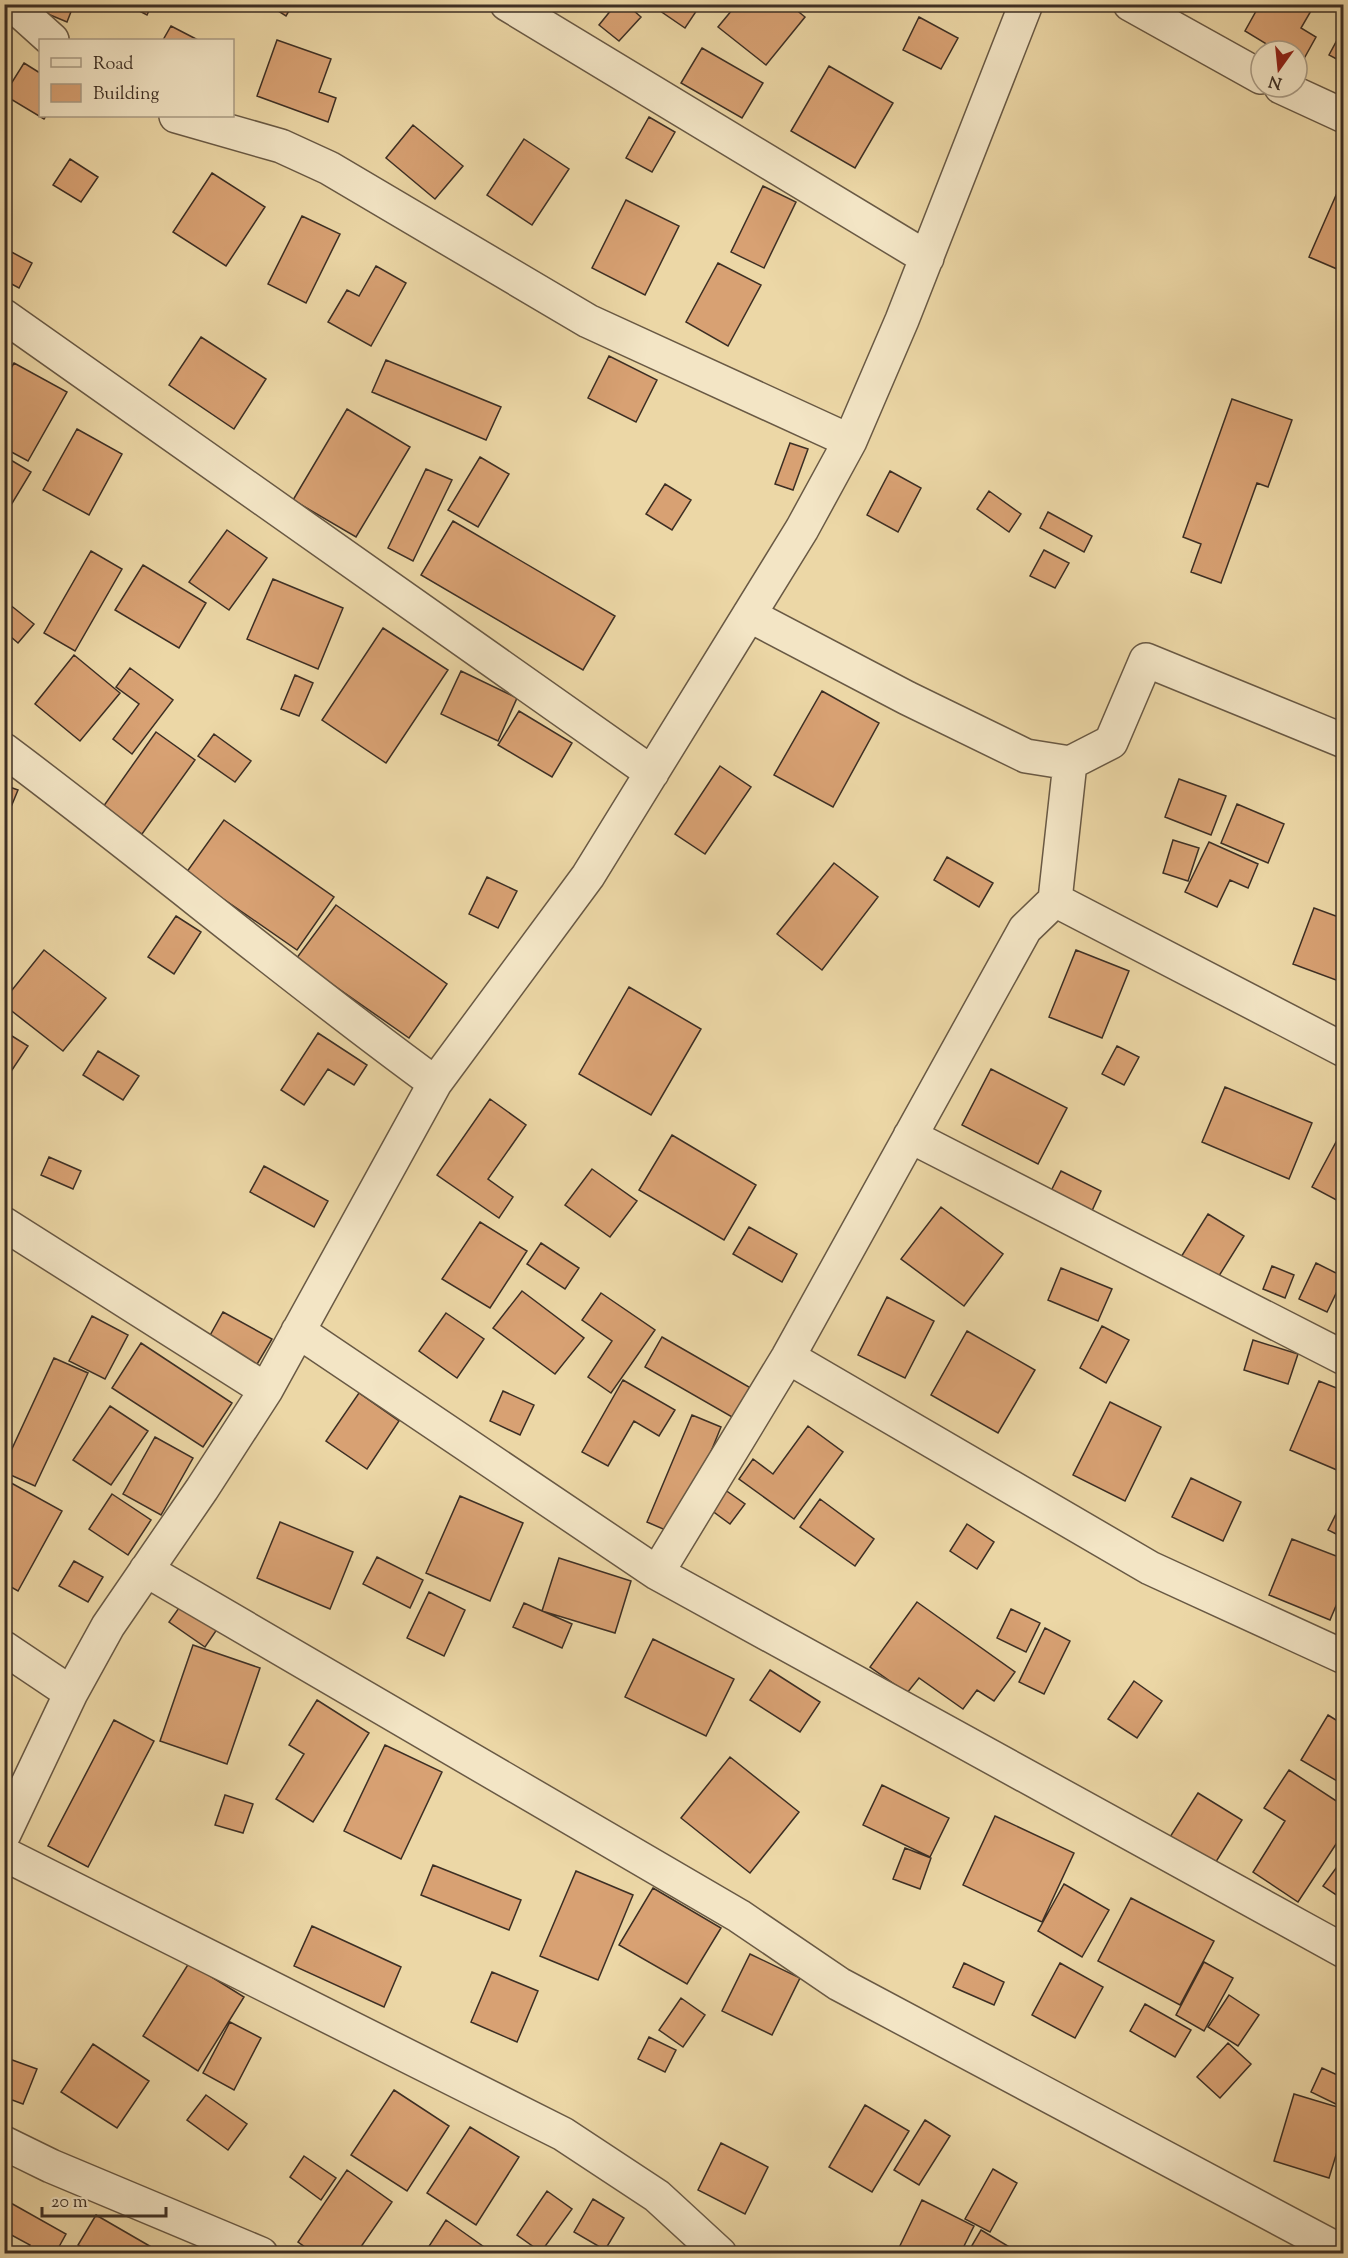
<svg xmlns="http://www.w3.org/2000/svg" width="1348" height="2258" font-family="'Sorts Mill Goudy',serif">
<rect width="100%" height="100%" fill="#ecd7a6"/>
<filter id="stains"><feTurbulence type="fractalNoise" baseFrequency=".00333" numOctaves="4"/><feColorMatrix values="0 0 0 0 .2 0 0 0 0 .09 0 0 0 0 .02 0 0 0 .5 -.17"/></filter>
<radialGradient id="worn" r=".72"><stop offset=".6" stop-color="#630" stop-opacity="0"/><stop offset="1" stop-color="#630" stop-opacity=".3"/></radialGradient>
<!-- building -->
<path fill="#d8a173" stroke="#3d2f24" stroke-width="1.5" d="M24 4H74L67 22Z
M126 4H152L147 15Z
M267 4H293L286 16Z
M616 4H626L641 17 619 41 599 25Z
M650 4H701L685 28Z
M737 4H789L805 17 766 65 718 27Z
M1260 4H1315L1301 28 1316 37 1301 64 1297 62V51H1278L1245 31Z
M919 17 958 38 941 69 903 50Z
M171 26 198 40H163Z
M1344 27V63L1329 55Z
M277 40 331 59 319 92 336 98 328 122 257 96Z
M702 48 763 83 742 118 681 83Z
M24 63 40 73V116H46L44 119 4 95Z
M829 66 893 103 855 168 791 131Z
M649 117 675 132 652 172 626 158Z
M413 125 463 166 435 199 386 158Z
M524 139 569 169 532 225 487 195Z
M70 159 98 177 81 202 53 185Z
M212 173 265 207 226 266 173 232Z
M1344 177V272L1309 257Z
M763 186 796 202 764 268 731 252Z
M626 200 679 226 645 295 592 268Z
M302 216 340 234 306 303 268 284Z
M4 248 32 263 19 288 4 280Z
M718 263 761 285 728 346 686 322Z
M376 266 406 283 371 346 328 322 347 290 359 296Z
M201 337 266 379 234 429 169 385Z
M609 356 657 380 636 422 588 398Z
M386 360 501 407 486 440 372 392Z
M14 363 67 392 28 461 4 448V380Z
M1232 399 1292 420 1268 487 1257 483 1221 583 1191 572 1201 544 1183 537Z
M347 409 410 447 356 537 293 500Z
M77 429 122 454 89 515 43 490Z
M790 443 808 449 793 490 775 484Z
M4 456 31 472 5 515H4Z
M480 457 509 474 478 527 448 510Z
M426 469 452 480 413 561 388 548Z
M890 471 921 488 898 532 867 515Z
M665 484 691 500 672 530 646 514Z
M989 491 1021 514 1009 532 977 509Z
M1048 512 1092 536 1084 552 1040 528Z
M453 521 615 616 583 670 421 575Z
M227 530 267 558 229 610 189 582Z
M1044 550 1069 563 1055 588 1030 576Z
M91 551 122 569 75 651 44 633Z
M143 565 206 603 179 648 115 610Z
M273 579 343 608 318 669 247 639Z
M4 600 34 624 18 643 4 631Z
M383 628 448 670 386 763 322 720Z
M74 655 120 693 80 741 35 704Z
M130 668 173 700 132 754 113 739 139 704 116 687Z
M461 671 517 698 498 741 441 714Z
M295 675 313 683 299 716 281 709Z
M822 691 879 723 833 807 774 775Z
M519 711 572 743 552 777 498 745Z
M156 732 195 760 142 834 103 807Z
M214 734 251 761 235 782 198 756Z
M720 766 751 787 705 854 675 834Z
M1179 779 1226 796 1211 835 1165 817Z
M4 785 18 790 4 824Z
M1237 804 1284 824 1268 863 1221 843Z
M224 820 334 897 297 950 186 873Z
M1173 840 1199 848 1188 881 1163 873Z
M1209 842 1258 864 1248 888 1230 880 1217 907 1185 892Z
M947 857 993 883 979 907 934 880Z
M834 863 878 897 822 970 777 934Z
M487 877 517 891 498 928 469 914Z
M336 905 447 984 409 1038 296 959Z
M1314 908 1344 919V983L1293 964Z
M176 916 201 932 174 974 148 957Z
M44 950 106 998 63 1051 4 1005V1000Z
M1076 950 1129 971 1102 1038 1049 1017Z
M629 987 701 1029 651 1115 579 1074Z
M4 1031 28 1046 4 1082Z
M318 1033 367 1065 354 1085 328 1069 304 1105 281 1090Z
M1117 1046 1139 1057 1124 1085 1102 1074Z
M98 1051 139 1076 123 1100 83 1075Z
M991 1069 1067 1108 1038 1164 962 1125Z
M1225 1087 1312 1123 1289 1179 1202 1142Z
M490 1099 526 1125 488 1179 513 1197 499 1218 437 1175Z
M1344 1127V1204L1312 1187Z
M672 1135 756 1185 724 1240 639 1190Z
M49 1157 81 1171 73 1189 41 1175Z
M264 1166 328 1201 314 1227 250 1192Z
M592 1169 637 1201 610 1237 565 1205Z
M1061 1171 1101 1191 1091 1213 1050 1193Z
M941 1207 1003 1254 964 1306 901 1259Z
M1208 1214 1244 1236 1217 1279 1181 1257Z
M480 1222 527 1251 490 1308 442 1279Z
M749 1227 797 1254 782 1282 733 1254Z
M541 1243 579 1268 565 1289 527 1264Z
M1316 1263 1344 1277 1327 1312 1299 1299Z
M1272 1266 1294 1275 1285 1298 1263 1289Z
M1061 1268 1112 1289 1098 1321 1048 1300Z
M522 1291 584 1338 555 1374 493 1328Z
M601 1293 655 1330 611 1393 588 1377 612 1341 582 1320Z
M887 1297 934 1321 905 1378 858 1355Z
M223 1312 272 1339 256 1366 208 1339Z
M446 1313 484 1339 457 1378 419 1351Z
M92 1316 128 1335 105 1379 69 1361Z
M1102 1326 1129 1340 1106 1383 1080 1368Z
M967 1331 1035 1370 998 1433 931 1395Z
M662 1337 756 1391 739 1421 645 1367Z
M1253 1340 1298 1354 1288 1384 1244 1370Z
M141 1343 232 1403 203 1447 112 1388Z
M54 1358 88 1373 35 1486 4 1472V1466Z
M623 1380 675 1410 659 1436 634 1421 608 1466 582 1452Z
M1319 1381 1344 1391V1473L1290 1450Z
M503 1391 534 1405 520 1435 490 1421Z
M359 1393 399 1421 367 1469 326 1441Z
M1110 1402 1161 1427 1125 1501 1073 1475Z
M110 1406 148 1431 111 1485 73 1460Z
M692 1415 721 1427 677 1535 647 1522Z
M808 1426 843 1452 794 1519 739 1479 753 1459 773 1474Z
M155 1437 193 1458 161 1515 123 1494Z
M1191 1478 1241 1502 1223 1541 1172 1517Z
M4 1479 62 1511 18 1591 4 1583Z
M721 1487 745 1504 730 1524 707 1507Z
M112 1494 151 1520 128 1555 89 1529Z
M460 1496 523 1523 490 1601 426 1573Z
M820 1499 874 1539 855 1566 800 1527Z
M1339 1508 1344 1510V1538L1328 1530Z
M280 1522 353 1552 330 1609 257 1578Z
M967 1524 994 1542 977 1569 950 1551Z
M1292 1539 1344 1559V1587L1330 1620 1269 1595Z
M377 1557 423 1580 410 1608 363 1584Z
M559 1558 631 1581 615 1633 542 1611Z
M74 1561 103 1577 88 1602 59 1586Z
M429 1592 465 1610 444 1656 407 1638Z
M186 1598 222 1622 205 1647 169 1622Z
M917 1602 1015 1672 994 1701 977 1690 963 1709 919 1678 907 1693 870 1667Z
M524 1603 572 1624 562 1648 513 1627Z
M1011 1609 1040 1623 1026 1652 997 1638Z
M1045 1628 1070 1641 1044 1694 1019 1682Z
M653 1639 734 1679 706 1736 625 1697Z
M193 1645 260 1668 227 1764 160 1741Z
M770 1670 820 1702 800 1732 750 1700Z
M1134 1681 1162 1701 1137 1738 1108 1719Z
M317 1700 369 1733 313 1822 276 1799 304 1754 289 1745Z
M1328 1715 1344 1725V1785L1301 1760Z
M114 1720 154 1741 88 1867 48 1846Z
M385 1745 442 1772 401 1859 344 1831Z
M730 1757 799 1812 750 1873 681 1818Z
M1289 1770 1344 1806V1832L1298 1902 1253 1872 1285 1821 1264 1808Z
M882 1785 949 1818 930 1857 863 1825Z
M1198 1793 1242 1820 1214 1865 1170 1837Z
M225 1795 253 1804 243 1833 215 1825Z
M995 1816 1074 1853 1042 1922 963 1885Z
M905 1848 931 1858 920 1889 893 1879Z
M1344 1857V1900L1323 1886Z
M433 1865 521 1900 509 1930 421 1895Z
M576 1871 633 1895 598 1980 540 1956Z
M1064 1884 1109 1910 1082 1957 1038 1931Z
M653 1888 721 1928 687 1984 619 1945Z
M1131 1898 1214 1941 1180 2005 1098 1961Z
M312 1926 401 1967 384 2007 294 1966Z
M750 1954 800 1978 772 2035 722 2011Z
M1204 1962 1233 1978 1204 2031 1176 2015Z
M189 1963 244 1997 198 2071 143 2036Z
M964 1963 1004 1982 994 2005 953 1987Z
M1060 1963 1103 1987 1075 2038 1032 2015Z
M492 1972 538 1991 517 2042 471 2022Z
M1229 1995 1259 2015 1238 2046 1208 2027Z
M681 1998 705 2015 683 2047 659 2030Z
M1145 2004 1191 2030 1175 2057 1130 2031Z
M230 2022 261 2038 234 2090 203 2073Z
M649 2037 676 2050 665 2072 638 2059Z
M1228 2043 1251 2064 1220 2098 1197 2077Z
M93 2044 149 2081 117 2128 61 2092Z
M4 2057 37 2069 23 2104 4 2097Z
M1322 2068 1344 2078V2108L1311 2092Z
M394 2090 449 2126 407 2191 351 2155Z
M1294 2094 1344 2109V2129L1329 2178 1274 2161Z
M206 2095 247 2124 228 2150 187 2120Z
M865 2105 909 2131 872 2192 829 2167Z
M925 2120 950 2136 919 2185 894 2170Z
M470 2127 519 2157 476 2225 427 2193Z
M721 2143 768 2167 745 2214 698 2190Z
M304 2156 336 2178 321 2200 290 2177Z
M993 2169 1017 2183 990 2232 965 2219Z
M347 2170 392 2202 356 2254H315L298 2242Z
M547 2191 572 2209 541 2252 517 2235Z
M593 2199 624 2218 605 2250 574 2232Z
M922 2200 974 2226 960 2254H896Z
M9 2202 66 2234 55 2254H25L30 2245 4 2231V2210Z
M96 2215 160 2252 158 2254H92L78 2245Z
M446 2220 494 2254H424Z
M981 2230 1021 2254H967Z"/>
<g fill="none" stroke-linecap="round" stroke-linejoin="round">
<defs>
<path id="street" d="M12 4 52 40
M507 4 927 258
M1130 4 1261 77
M1281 87 1344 116
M176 116 281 146 329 168 588 321 850 441
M4 316 652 773
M749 615 907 698 1026 756 1070 763 1111 742 1146 660 1344 741
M4 750C150 859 288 976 435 1083
M1055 900 1344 1050
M910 1136 1344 1358
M4 1224 266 1390
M298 1331 657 1573 1344 1951
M788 1357 1150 1568 1344 1657
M146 1570 739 1916 839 1984 1344 2253
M657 1573 788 1357 1025 929 1055 900 1070 763
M4 1648 71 1693
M4 1834 71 1693 108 1626 202 1489 266 1390 435 1083 588 876 802 529 850 441 902 320 1026 4
M4 1854 563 2134 657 2196 720 2254
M4 2143 51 2166 261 2254"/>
</defs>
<!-- street casing -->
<use href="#street" stroke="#695944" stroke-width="36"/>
<!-- street -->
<use href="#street" stroke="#f3e5c5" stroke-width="33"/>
</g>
<!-- margin -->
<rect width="1348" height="2258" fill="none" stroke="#ecd7a6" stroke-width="24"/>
<rect x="6" y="6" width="1336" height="2246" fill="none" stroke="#3d2f24" stroke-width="3"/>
<rect x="12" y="12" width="1324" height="2234" fill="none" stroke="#3d2f24" stroke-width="1.5"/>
<!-- legend -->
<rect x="39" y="39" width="195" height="78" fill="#f3e5c5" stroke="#aa9c85" stroke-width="1.5"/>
<rect x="51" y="58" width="30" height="9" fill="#f3e5c5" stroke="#aa9c85" stroke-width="1.5"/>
<text x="93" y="69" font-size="18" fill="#3d2f24">Road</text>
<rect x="51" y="84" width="30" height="18" fill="#d8a173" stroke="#aa9c85" stroke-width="1.5"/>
<text x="93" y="99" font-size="18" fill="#3d2f24">Building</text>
<!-- north arrow -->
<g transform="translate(1279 69) rotate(195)"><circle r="28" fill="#f3e5c5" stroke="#aa9c85" stroke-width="1.5"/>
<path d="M0-4.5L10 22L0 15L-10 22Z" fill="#8f2418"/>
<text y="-9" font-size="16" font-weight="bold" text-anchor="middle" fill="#3d2f24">N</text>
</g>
<!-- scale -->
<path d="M42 2207v9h124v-9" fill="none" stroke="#3d2f24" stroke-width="3"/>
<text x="51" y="2207" font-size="18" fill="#3d2f24" stroke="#f3e5c5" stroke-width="4.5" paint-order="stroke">20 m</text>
<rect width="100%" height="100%" filter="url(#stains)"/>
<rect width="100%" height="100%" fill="url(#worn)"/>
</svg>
